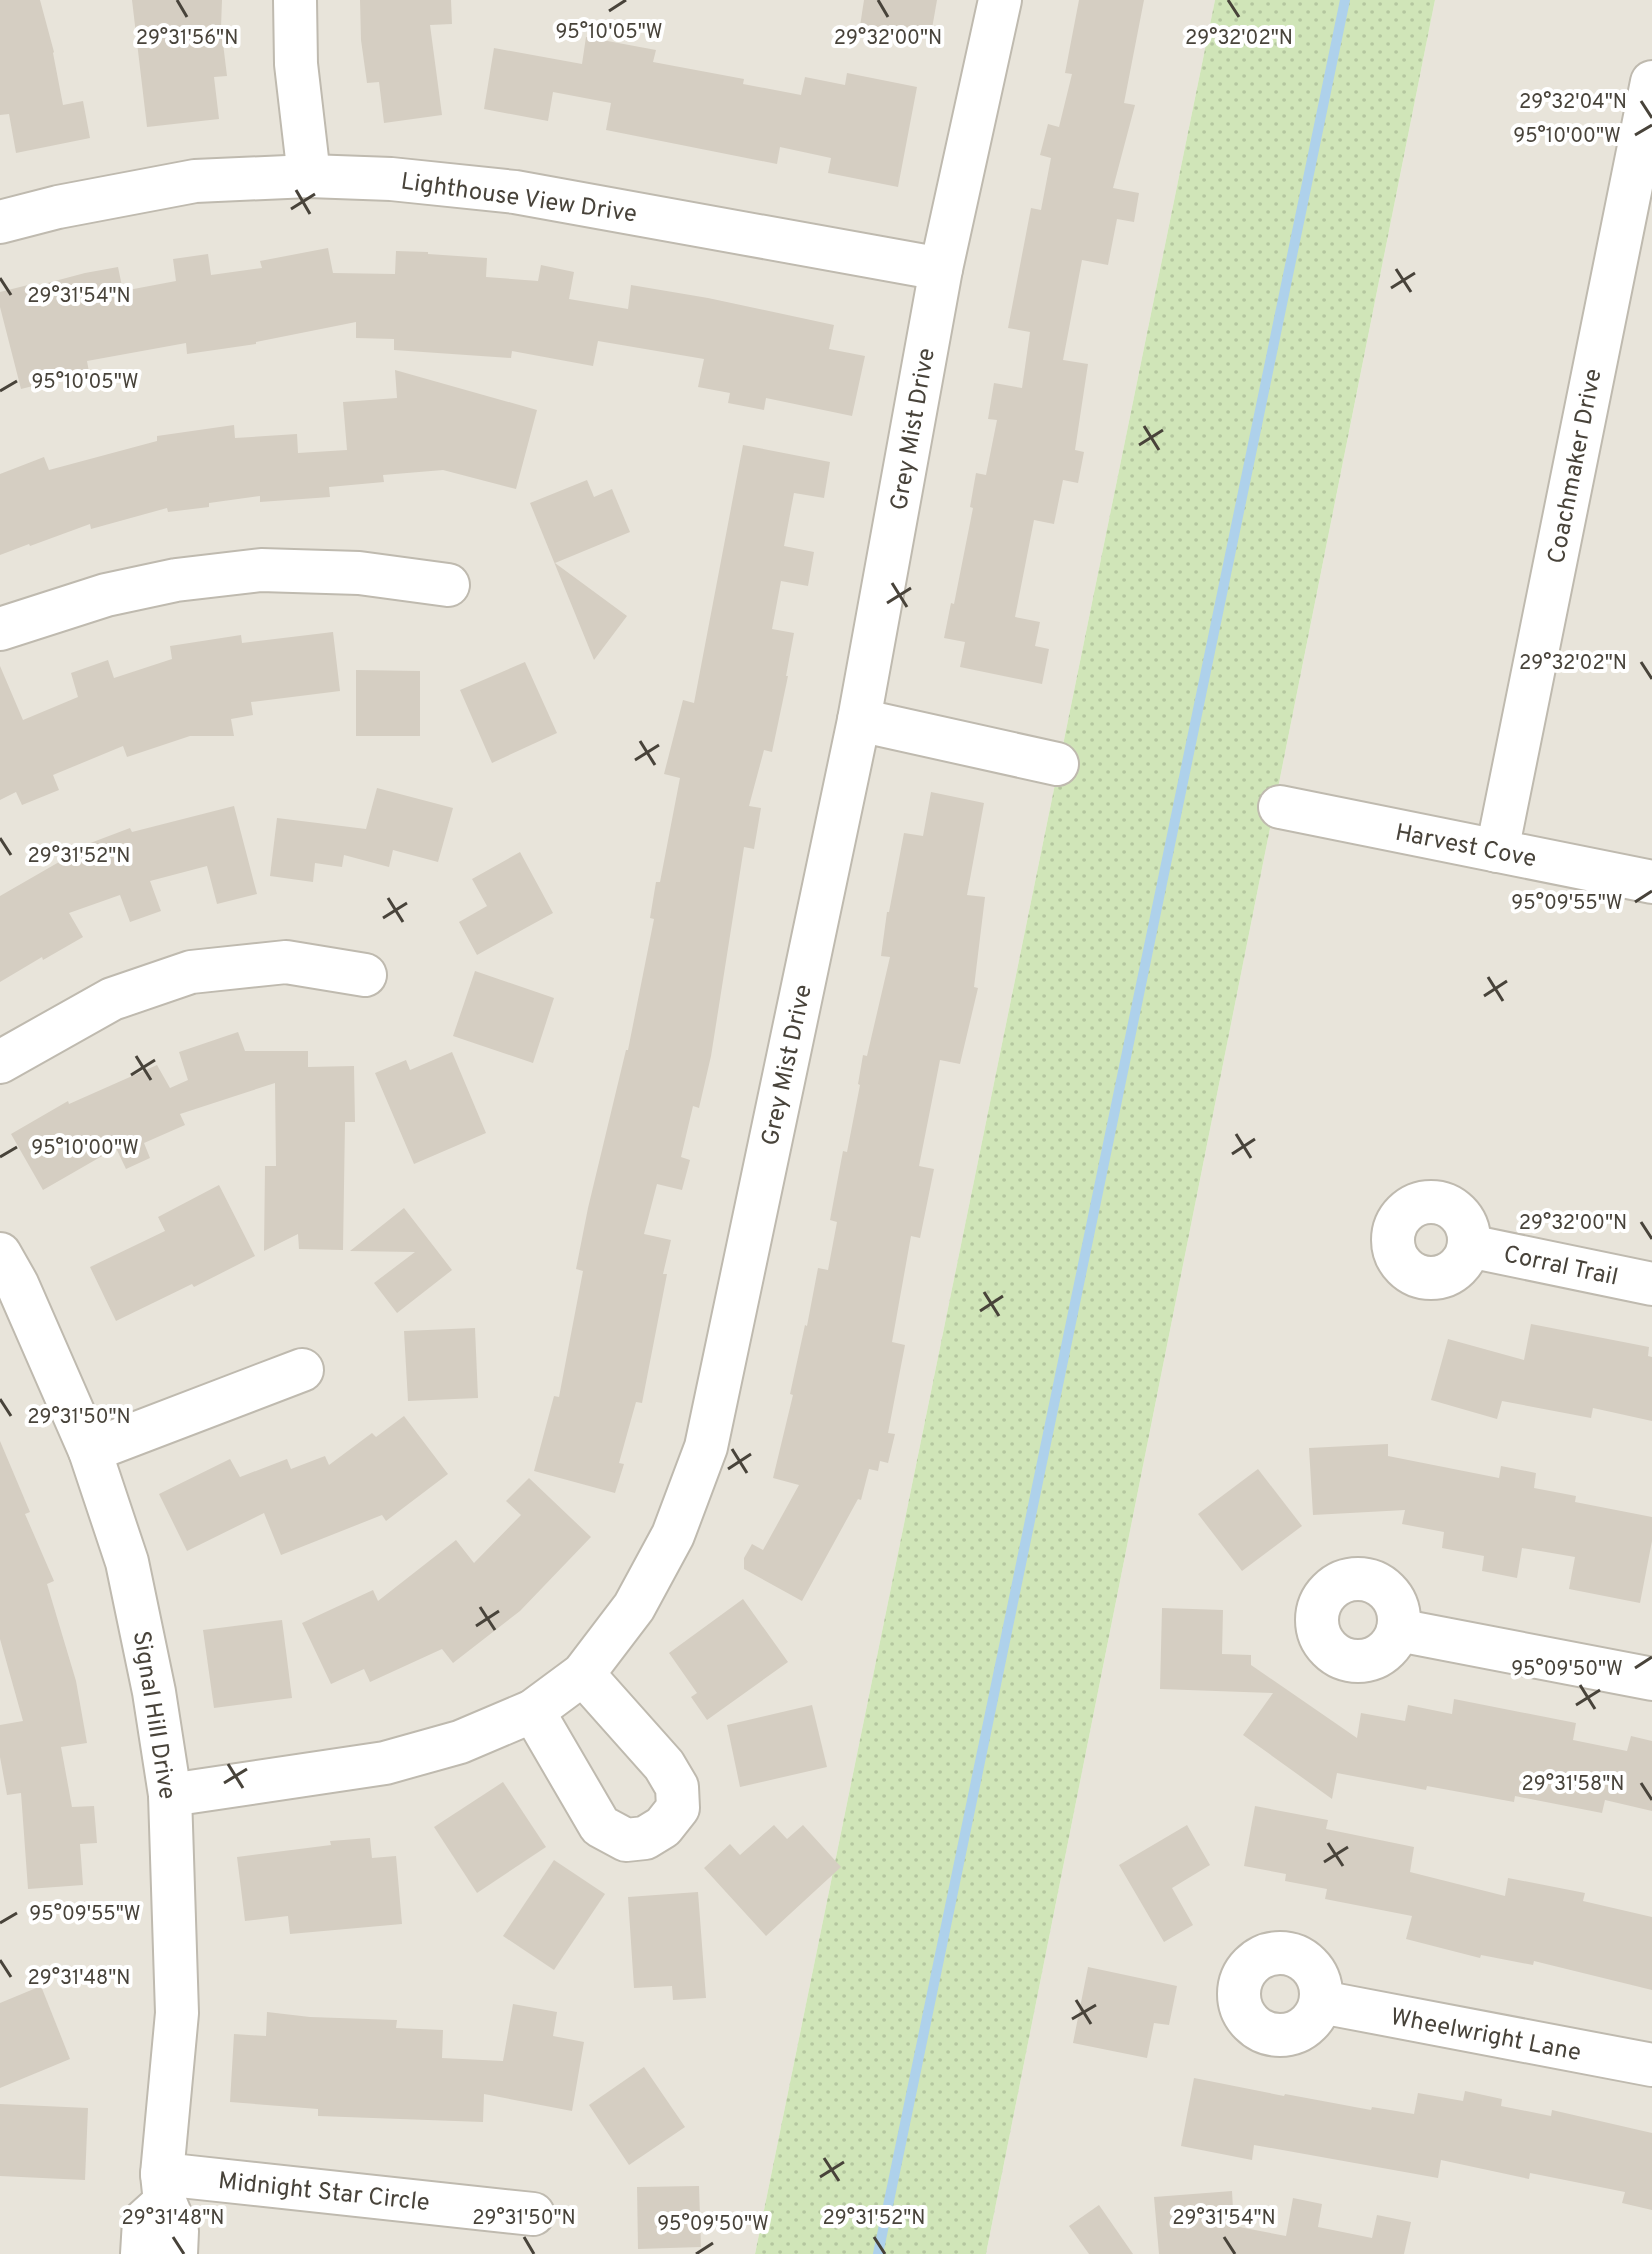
<svg xmlns="http://www.w3.org/2000/svg" width="1652" height="2254" viewBox="0 0 1652 2254" font-family="Overpass,sans-serif">
  <style>
    .residential { fill: #e8e4da }
    .grass { fill: url(#grass-dots) }
    .lines { fill: none; stroke-linecap: round; stroke-linejoin: round }
    .stream { stroke: #aed1eb; stroke-width: 10 }
    .building { fill: #d5cec2 }
    .minor-casing { stroke: #bfbaaf; stroke-width: 46 }
    .minor { stroke: #fff; stroke-width: 42 }
    .ticks { fill: none; stroke: #48433a; stroke-width: 3 }
    .labels { text-anchor: middle; stroke-width: 8; stroke-linejoin: round; paint-order: stroke }
    .street-label { font-size: 24px; fill: #48433a; stroke: #fff }
    .ticks-label { font-size: 20px; text-anchor: middle; fill: #48433a; stroke: #fff; stroke-width: 8; stroke-linejoin: round; paint-order: stroke }
  </style>
  <defs>
    <pattern id="grass-dots" width="8" height="8" patternUnits="userSpaceOnUse" patternTransform="scale(2)"><rect width="8" height="8" fill="#d0e5b8"/><path d="M2 2h.1M6 6h.1" fill="none" stroke="#b4c69f" stroke-width="1.8" stroke-linecap="round"/></pattern>
  </defs>
  <rect width="100%" height="100%" fill="#f4f2ec"/>
  <g class="residential">
    <polygon points="0,0 1215,0 755,2254 0,2254"/>
    <polygon points="1435,0 1652,0 1652,2254 986,2254"/>
  </g>
  <polygon class="grass" points="1215,0 1435,0 986,2254 755,2254"/>
  <g class="lines">
    <polyline class="stream" points="878,2254 1345,0"/>
  </g>
  <g class="building">
    <polygon points="0,0 40,0 54,52 53,53 63,105 83,101 90,138 16,153 9,114 0,115"/>
    <polygon points="132,0 222,0 221,27 227,76 214,77 219,119 147,127"/>
    <polygon points="360,0 451,0 452,24 430,25 442,115 384,123 379,82 367,83 361,40"/>
    <polygon points="864,0 937,0 930,40 860,26"/>
    <polygon points="1079,0 1144,0 1124,103 1135,105 1113,188 1139,193 1134,222 1117,219 1108,265 1082,260 1063,360 1088,364 1075,450 1084,452 1078,483 1063,480 1054,524 1034,520 1015,617 1040,622 1035,646 1049,649 1042,684 960,667 965,642 944,638 951,603 954,604 973,508 970,507 976,473 986,475 997,420 988,419 994,383 1022,388 1030,332 1008,328 1031,208 1041,210 1051,158 1040,155 1048,124 1059,127 1072,74 1065,73"/>
    <polygon points="586,37 656,50 653,62 744,79 743,84 801,95 805,77 845,85 847,73 917,87 898,187 828,173 831,158 780,147 777,164 606,130 611,103 553,92 548,121 484,109 494,48 582,64"/>
    <polygon points="328,248 333,273 395,274 396,251 428,252 428,254 487,258 486,277 538,281 541,265 574,272 569,299 628,309 631,285 708,298 834,325 829,349 865,356 852,416 766,398 764,410 728,403 730,393 698,387 704,359 598,341 593,366 512,351 511,358 394,350 394,339 356,338 356,322 256,342 256,344 187,354 186,343 87,361 89,372 21,389 0,307 0,292 36,283 36,286 85,273 118,267 123,291 176,281 173,259 208,254 211,275 262,268 260,261"/>
    <polygon points="395,370 537,410 516,489 443,470 383,475 384,482 329,487 330,497 260,502 260,496 209,503 209,507 168,512 167,508 91,529 90,524 30,546 29,544 0,555 0,474 44,457 49,470 157,441 157,436 234,425 235,438 297,434 298,453 347,450 343,402 397,398"/>
    <polygon points="743,445 830,462 824,498 794,493 784,546 814,552 808,586 781,581 772,629 794,633 786,676 788,676 772,752 764,750 749,806 761,808 754,849 744,847 711,1056 699,1108 693,1106 681,1157 690,1160 682,1190 657,1184 644,1234 671,1240 663,1274 667,1274 642,1403 636,1402 619,1463 624,1464 615,1493 534,1471 554,1396 559,1397 583,1271 576,1269 588,1208 626,1050 628,1050 654,919 650,918 656,882 660,882 680,778 664,774 683,700 694,703"/>
    <polygon points="587,480 594,497 612,489 630,532 555,563 627,616 594,660 530,503"/>
    <polygon points="333,632 340,691 251,702 253,715 231,719 234,736 190,736 127,757 123,746 53,775 59,790 22,805 16,792 0,800 0,666 23,720 78,697 71,673 108,660 114,678 172,659 170,646 241,635 242,643"/>
    <polygon points="525,662 557,733 492,763 460,690"/>
    <polygon points="356,670 420,671 420,736 356,736"/>
    <polygon points="377,788 453,808 438,862 393,850 389,867 344,855 342,867 315,863 313,882 270,876 277,818 366,829"/>
    <polygon points="931,792 984,803 967,895 985,897 974,987 978,988 960,1064 940,1060 919,1166 934,1169 920,1238 911,1236 892,1342 905,1345 888,1433 895,1434 888,1463 880,1461 878,1471 869,1469 861,1500 858,1499 802,1601 744,1569 744,1558 752,1544 763,1550 799,1485 773,1478 793,1395 790,1394 805,1325 807,1326 818,1268 828,1270 837,1222 830,1220 843,1151 847,1152 860,1085 858,1084 863,1055 867,1056 890,957 881,956 887,912 889,912 904,833 923,836"/>
    <polygon points="234,806 257,894 217,904 207,866 150,881 161,911 130,922 120,895 69,913 83,937 43,960 42,957 0,982 0,896 66,858 64,853 130,828 132,832"/>
    <polygon points="520,852 553,913 477,955 459,922 487,906 472,879"/>
    <polygon points="475,971 554,998 533,1063 453,1036"/>
    <polygon points="238,1032 245,1051 308,1051 308,1067 354,1066 355,1122 345,1122 343,1250 299,1249 298,1234 264,1251 265,1166 276,1166 275,1083 180,1114 185,1125 144,1143 150,1158 126,1169 116,1148 43,1190 11,1134 68,1101 69,1104 157,1065 170,1088 188,1080 179,1052"/>
    <polygon points="452,1052 486,1133 414,1164 375,1073 406,1060 410,1070"/>
    <polygon points="219,1185 255,1256 194,1287 192,1284 116,1321 90,1267 165,1231 158,1217"/>
    <polygon points="404,1208 452,1270 397,1313 374,1283 415,1252 350,1251"/>
    <polygon points="1531,1324 1649,1347 1648,1356 1652,1357 1652,1421 1593,1408 1591,1418 1502,1401 1497,1419 1431,1400 1448,1339 1524,1360"/>
    <polygon points="475,1328 478,1398 408,1401 404,1331"/>
    <polygon points="404,1416 448,1474 386,1521 382,1515 281,1555 264,1513 187,1551 159,1494 230,1459 240,1477 287,1459 291,1469 325,1456 329,1465 372,1433 376,1437"/>
    <polygon points="0,1441 30,1512 25,1514 54,1581 47,1584 76,1681 87,1743 61,1747 72,1807 94,1806 97,1843 80,1844 83,1885 28,1889 21,1793 7,1795 0,1757 0,1725 23,1721 0,1639"/>
    <polygon points="1388,1444 1388,1456 1499,1478 1501,1466 1536,1473 1534,1488 1576,1496 1575,1502 1652,1517 1652,1541 1640,1603 1569,1589 1575,1557 1522,1548 1517,1578 1482,1571 1484,1556 1442,1548 1444,1532 1402,1524 1405,1510 1313,1515 1309,1448"/>
    <polygon points="1258,1469 1302,1526 1242,1571 1198,1514"/>
    <polygon points="529,1478 591,1537 520,1611 453,1663 442,1649 370,1682 364,1669 331,1684 302,1623 373,1590 378,1601 456,1540 474,1563 521,1515 506,1501"/>
    <polygon points="743,1599 788,1662 707,1720 691,1697 697,1693 669,1653"/>
    <polygon points="1162,1608 1223,1610 1222,1654 1251,1655 1251,1665 1357,1738 1361,1713 1405,1721 1408,1705 1452,1714 1454,1699 1576,1723 1573,1740 1627,1751 1631,1736 1652,1741 1652,1811 1605,1800 1602,1813 1515,1796 1514,1802 1427,1786 1426,1790 1337,1773 1332,1799 1243,1735 1273,1693 1160,1689"/>
    <polygon points="282,1620 292,1698 214,1708 203,1630"/>
    <polygon points="812,1705 827,1767 740,1787 727,1725"/>
    <polygon points="503,1782 546,1847 477,1893 434,1827"/>
    <polygon points="1255,1806 1328,1820 1326,1829 1414,1847 1410,1872 1505,1896 1508,1878 1585,1893 1583,1901 1652,1917 1652,1990 1534,1961 1533,1965 1481,1955 1480,1958 1406,1939 1412,1916 1325,1899 1327,1889 1285,1881 1286,1874 1244,1866"/>
    <polygon points="774,1825 787,1839 803,1825 841,1867 766,1936 704,1868 730,1844 740,1855"/>
    <polygon points="1187,1825 1210,1865 1172,1888 1193,1925 1164,1942 1119,1865"/>
    <polygon points="370,1838 372,1858 396,1856 402,1924 290,1934 288,1916 245,1921 237,1857 331,1845 330,1841"/>
    <polygon points="554,1860 605,1894 554,1970 503,1936"/>
    <polygon points="698,1892 706,1998 673,2000 672,1986 634,1988 628,1897"/>
    <polygon points="1088,1967 1177,1986 1169,2025 1154,2023 1147,2058 1073,2043"/>
    <polygon points="41,1986 70,2059 0,2088 0,2003"/>
    <polygon points="513,2004 557,2012 553,2036 584,2042 572,2111 484,2094 483,2122 318,2116 318,2109 230,2102 234,2034 266,2036 267,2012 310,2017 397,2020 396,2028 443,2030 442,2058 503,2061"/>
    <polygon points="644,2067 685,2127 629,2165 589,2105"/>
    <polygon points="1194,2078 1284,2096 1285,2094 1371,2110 1372,2107 1414,2114 1418,2093 1463,2101 1465,2091 1502,2099 1501,2106 1551,2116 1552,2110 1652,2133 1652,2210 1622,2203 1625,2192 1530,2173 1529,2179 1441,2160 1438,2178 1254,2145 1252,2160 1181,2146"/>
    <polygon points="0,2104 88,2108 85,2180 0,2176"/>
    <polygon points="699,2186 701,2247 638,2249 637,2187"/>
    <polygon points="1232,2191 1234,2226 1286,2236 1293,2198 1322,2204 1318,2227 1372,2238 1377,2215 1411,2222 1404,2254 1159,2254 1154,2197"/>
    <polygon points="1099,2205 1133,2254 1089,2254 1069,2226"/>
  </g>
  <g class="lines">
    <g class="minor-casing">
      <g id="minor">
        <polyline points="295,0 296,64 309,176"/>
        <polyline points="0,222 58,207 195,181 309,176 391,179 515,192 941,269"/>
        <polyline points="0,629 106,595 176,580 261,570 359,573 448,585"/>
        <polyline points="859,720 1057,764"/>
        <polyline points="1280,807 1652,882"/>
        <polyline points="1497,851 1652,82"/>
        <polyline points="0,1062 112,999 191,972 286,962 365,975"/>
        <circle cx="1431" cy="1240" r="38"/>
        <polyline points="1469,1246 1652,1284"/>
        <polyline points="0,1254 17,1284 90,1451 127,1562 154,1692 170,1795 177,2013 162,2174 165,2202 177,2231 176,2254"/>
        <polyline points="90,1451 302,1370"/>
        <circle cx="1358" cy="1620" r="41"/>
        <polyline points="1398,1630 1652,1679"/>
        <polyline points="533,1711 600,1826 626,1840 645,1838 663,1827 678,1808 677,1787 664,1765 583,1674"/>
        <polyline points="170,1795 385,1763 460,1742 533,1711 583,1674 634,1607 673,1535 706,1447 859,720 941,269 1000,0"/>
        <circle cx="1280" cy="1994" r="41"/>
        <polyline points="1321,2002 1652,2065"/>
        <polyline points="162,2174 533,2214"/>
        <polyline points="142,2254 144,2221 165,2202"/>
      </g>
    </g>
    <use href="#minor" class="minor"/>
  </g>
  <path class="ticks" d="M 177,0 L 187,17M 878,0 L 888,17M 1228,0 L 1239,17M 609,11 L 626,0M 1641,101 L 1652,118M 1635,135 L 1652,125M 296,190 L 310,214M 291,209 L 315,194M 1396,269 L 1411,292M 0,278 L 11,295M 1391,288 L 1415,273M 0,391 L 17,381M 1144,426 L 1159,450M 1139,445 L 1163,430M 892,583 L 907,607M 887,603 L 911,588M 1641,662 L 1652,679M 640,741 L 655,765M 635,760 L 659,745M 0,838 L 11,855M 388,898 L 403,922M 1635,902 L 1652,891M 383,918 L 407,903M 1488,977 L 1503,1001M 1484,996 L 1507,981M 136,1056 L 151,1080M 131,1075 L 155,1060M 1236,1134 L 1251,1158M 1232,1154 L 1255,1139M 0,1157 L 17,1147M 1641,1222 L 1652,1239M 984,1292 L 999,1316M 980,1311 L 1003,1296M 0,1399 L 11,1416M 732,1449 L 747,1473M 728,1469 L 751,1454M 480,1607 L 495,1630M 476,1626 L 499,1611M 1635,1668 L 1652,1657M 1580,1685 L 1595,1709M 1576,1705 L 1600,1690M 228,1764 L 243,1788M 224,1783 L 247,1769M 1641,1783 L 1652,1800M 1328,1843 L 1343,1866M 1324,1862 L 1348,1847M 0,1923 L 17,1913M 0,1960 L 11,1977M 1076,2000 L 1091,2024M 1072,2019 L 1096,2005M 824,2158 L 839,2181M 820,2177 L 844,2162M 173,2237 L 184,2254M 524,2237 L 534,2254M 874,2237 L 885,2254M 1224,2237 L 1235,2254M 696,2254 L 713,2243"/>
  <g class="labels">
    <g class="street-label">
      <text transform="translate(519 197) rotate(8)" y="8">Lighthouse View Drive</text>
      <text transform="translate(912 429) rotate(-80)" y="8">Grey Mist Drive</text>
      <text transform="translate(1574 466) rotate(-79)" y="8">Coachmaker Drive</text>
      <text transform="translate(1466 845) rotate(11)" y="8">Harvest Cove</text>
      <text transform="translate(786 1065) rotate(-78)" y="8">Grey Mist Drive</text>
      <text transform="translate(1561 1265) rotate(12)" y="8">Corral Trail</text>
      <text transform="translate(155 1715) rotate(81)" y="8">Signal Hill Drive</text>
      <text transform="translate(1486 2034) rotate(11)" y="8">Wheelwright Lane</text>
      <text transform="translate(324 2191) rotate(6)" y="8">Midnight Star Circle</text>
    </g>
  </g>
  <g class="ticks-label">
    <text x="609" y="38">95°10'05"W</text>
    <text x="187" y="44">29°31'56"N</text>
    <text x="888" y="44">29°32'00"N</text>
    <text x="1239" y="44">29°32'02"N</text>
    <text x="1573" y="108">29°32'04"N</text>
    <text x="1567" y="142">95°10'00"W</text>
    <text x="79" y="302">29°31'54"N</text>
    <text x="85" y="388">95°10'05"W</text>
    <text x="1573" y="669">29°32'02"N</text>
    <text x="79" y="862">29°31'52"N</text>
    <text x="1567" y="909">95°09'55"W</text>
    <text x="85" y="1154">95°10'00"W</text>
    <text x="1573" y="1229">29°32'00"N</text>
    <text x="79" y="1423">29°31'50"N</text>
    <text x="1567" y="1675">95°09'50"W</text>
    <text x="1573" y="1790">29°31'58"N</text>
    <text x="85" y="1920">95°09'55"W</text>
    <text x="79" y="1984">29°31'48"N</text>
    <text x="173" y="2224">29°31'48"N</text>
    <text x="524" y="2224">29°31'50"N</text>
    <text x="874" y="2224">29°31'52"N</text>
    <text x="1224" y="2224">29°31'54"N</text>
    <text x="713" y="2230">95°09'50"W</text>
  </g>
</svg>
